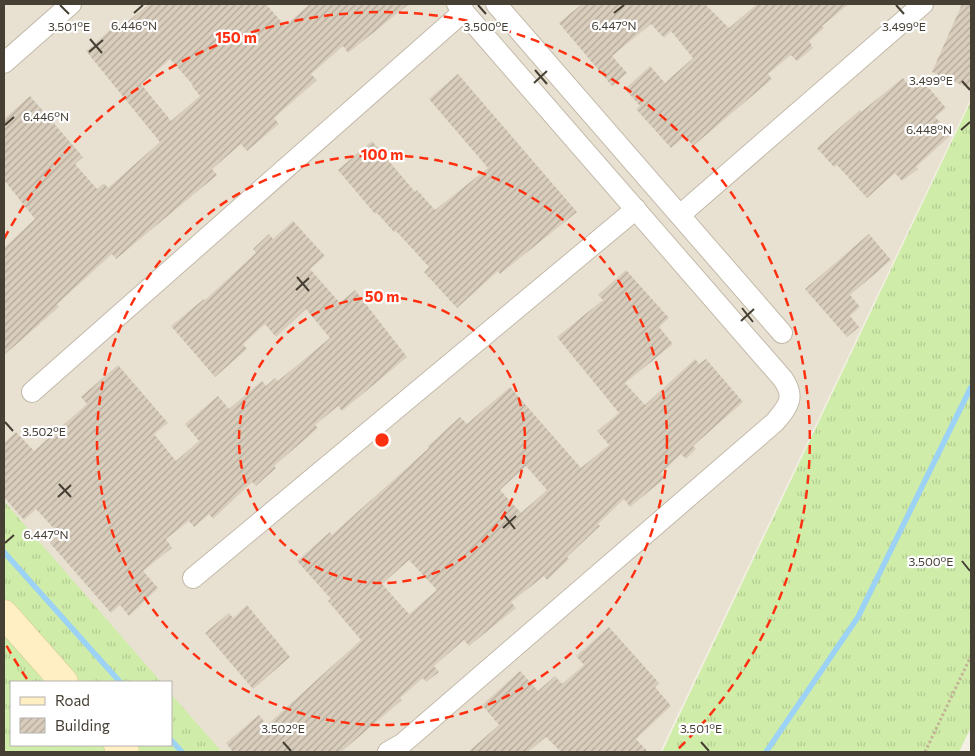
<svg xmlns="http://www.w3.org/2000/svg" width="975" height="756" viewBox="0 0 975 756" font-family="Commissioner,sans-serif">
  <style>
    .residential { fill: #e8e1d2 }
    .grass { fill: url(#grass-tufts) }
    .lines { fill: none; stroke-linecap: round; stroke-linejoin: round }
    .stream { stroke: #9bd2f6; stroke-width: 5.5 }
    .building { fill: url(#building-hatch); fill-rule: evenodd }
    .street-casing { stroke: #c3b9a9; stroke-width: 22 }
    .secondary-casing { stroke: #d7c390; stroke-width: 29 }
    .path { stroke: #c3b296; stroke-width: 3; stroke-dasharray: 2.5 2.5; stroke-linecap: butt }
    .street { stroke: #fff; stroke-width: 20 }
    .secondary { stroke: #ffefc3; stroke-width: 28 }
    .ticks { fill: none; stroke: #463f34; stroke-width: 2 }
    .ring { fill: none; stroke: #ff3010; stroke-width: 2.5; stroke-dasharray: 9 6 }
    .ticks-label { font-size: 12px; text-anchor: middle; fill: #463f34; stroke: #fff; stroke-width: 4.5; stroke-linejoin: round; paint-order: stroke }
    .centre { fill: #ff3010; stroke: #fff; stroke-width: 2.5 }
    .ring-label { font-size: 15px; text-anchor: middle; font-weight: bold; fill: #ff3010; stroke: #fff; stroke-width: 4.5; stroke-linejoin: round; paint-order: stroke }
  </style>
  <defs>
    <pattern id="grass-tufts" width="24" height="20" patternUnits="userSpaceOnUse" patternTransform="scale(1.25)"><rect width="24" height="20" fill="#cfeca9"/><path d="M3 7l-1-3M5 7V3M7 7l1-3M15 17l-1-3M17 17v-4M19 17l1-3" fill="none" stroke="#b3cb92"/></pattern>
    <pattern id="building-hatch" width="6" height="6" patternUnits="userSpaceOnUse" patternTransform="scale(1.25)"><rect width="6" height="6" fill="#d9cdbc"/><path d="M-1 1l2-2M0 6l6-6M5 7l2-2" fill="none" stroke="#b2a89a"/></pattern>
  </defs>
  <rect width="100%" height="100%" fill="#f4efe4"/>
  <polygon class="residential" points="4,4 971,4 971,98 660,752 219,752 171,697 171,682 158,682 4,504"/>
  <g class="grass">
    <polygon points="971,101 971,727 959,752 662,752"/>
    <polygon points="4,501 161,682 11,682 11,745 171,745 171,694 222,752 4,752"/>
  </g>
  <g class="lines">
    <g class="stream">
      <polyline points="4,552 120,682"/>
      <polyline points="171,740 182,752"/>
      <polyline points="766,752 858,617 971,387"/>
    </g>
  </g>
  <g class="building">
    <path d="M 149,4 L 266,4 L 285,26 L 310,4 L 409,4 L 348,53 L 343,46 L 311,74 L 317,80 L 274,118 L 279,124 L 247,151 L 241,144 L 212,169 L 217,175 L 116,259 L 112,254 L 57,304 L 59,307 L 4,355 L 4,248 L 35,219 L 4,180 L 4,119 L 30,96 L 83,157 L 75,164 L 97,189 L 104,183 L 108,188 L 160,142 L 86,51 L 118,23 L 121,27 ZM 170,59 L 193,85 L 192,86 L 200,96 L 171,121 L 141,84 Z"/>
    <polygon points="582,4 705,4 729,28 757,4 849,4 822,26 824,28 809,41 813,48 797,61 791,55 768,74 772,79 693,146 685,136 671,148 636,109 640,106 625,89 650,66 665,83 693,58 671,31 664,38 651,24 612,56 627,73 612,86 559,23"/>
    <polygon points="962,4 971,4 971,89 932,72"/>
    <polygon points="458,74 577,212 500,274 498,271 457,308 424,272 429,267 396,231 394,232 377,213 375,214 338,170 372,141 415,192 417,190 435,210 488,168 429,99"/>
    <polygon points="903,78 912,89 922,80 946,108 935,117 952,134 916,167 918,169 902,181 895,173 867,198 837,165 834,167 817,148 860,110 861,112"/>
    <polygon points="293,221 325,256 310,269 340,303 355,290 407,357 342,411 338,406 315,425 318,428 274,466 276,468 256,486 252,482 213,519 209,514 194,527 189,521 166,539 172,548 143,571 158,588 129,616 120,605 111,613 50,543 59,534 36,509 24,520 4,497 4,443 16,432 34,451 87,404 81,397 118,365 168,423 154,434 176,461 199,441 185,424 218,396 229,409 262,381 266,386 275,378 278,381 330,338 306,309 276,337 265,324 243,344 247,349 215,377 171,326 204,299 205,300 256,253 253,249 269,234 273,239"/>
    <polygon points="869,234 891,260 850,295 860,307 850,316 859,327 847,337 805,289"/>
    <path d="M 626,270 L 669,318 L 659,327 L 673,344 L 625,383 L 645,405 L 695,359 L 699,364 L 706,359 L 743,402 L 693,446 L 696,449 L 686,459 L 681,454 L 661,473 L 665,478 L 630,507 L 624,499 L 598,524 L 600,526 L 567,557 L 569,559 L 547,580 L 544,576 L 511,602 L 516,608 L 469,646 L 464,640 L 434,666 L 439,672 L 426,682 L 423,678 L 400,698 L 402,700 L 341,752 L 233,752 L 226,743 L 259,715 L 267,725 L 361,640 L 328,601 L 331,599 L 297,561 L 330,532 L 332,535 L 429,448 L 428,446 L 460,417 L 467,424 L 510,387 L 581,468 L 609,445 L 597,431 L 619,413 L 557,337 L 603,300 L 598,295 ZM 526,466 L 547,490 L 521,513 L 500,490 ZM 409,560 L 437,590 L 409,614 L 382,584 Z"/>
    <polygon points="247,605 290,657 253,689 205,633 229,613 233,618"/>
    <polygon points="609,627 659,683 655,687 671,706 636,739 648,752 561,752 546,737 528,752 468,752 499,725 482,705 520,671 538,691 555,676 562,684 584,665 576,656"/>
  </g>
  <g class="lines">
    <g class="street-casing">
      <g id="street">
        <polyline points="496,4 782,333"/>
        <polyline points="4,63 71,4"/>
        <polyline points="680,215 923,4"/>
        <polyline points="32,392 464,11"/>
        <polyline points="193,578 636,209"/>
        <path d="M 388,752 L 402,744 L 775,422 C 788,406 796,398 783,379 L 457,4"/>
      </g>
    </g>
    <g class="secondary-casing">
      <g id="secondary">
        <polyline points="4,614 64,682"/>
        <polyline points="118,745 125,752"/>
      </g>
    </g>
    <polyline class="path" points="925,752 971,656"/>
    <use href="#street" class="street"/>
    <use href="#secondary" class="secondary"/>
  </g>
  <path class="ticks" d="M 60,5 L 69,14M 478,5 L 486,14M 896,5 L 904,14M 134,13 L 143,5M 614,13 L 624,5M 90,39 L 102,53M 89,52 L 103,40M 535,70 L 547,84M 962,81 L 970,90M 534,83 L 547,71M 5,125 L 14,117M 961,130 L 970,122M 297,277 L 309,291M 296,290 L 309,278M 742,308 L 753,322M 741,321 L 754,309M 5,422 L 13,431M 59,484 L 71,497M 58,497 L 71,485M 504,515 L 515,529M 503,528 L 516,516M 5,543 L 14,535M 962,561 L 970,571M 283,742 L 291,751M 701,742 L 709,751"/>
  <g class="ring">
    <circle cx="382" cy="440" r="143"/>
    <circle cx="382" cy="440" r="285"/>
    <path d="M27 679A428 428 0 0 1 4 641M4 239A428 428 0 1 1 677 750"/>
  </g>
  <g class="ticks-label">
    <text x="134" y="30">6.446°N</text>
    <text x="614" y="30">6.447°N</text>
    <text x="904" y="31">3.499°E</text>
    <text x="69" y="31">3.501°E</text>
    <text x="486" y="31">3.500°E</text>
    <text x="931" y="85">3.499°E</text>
    <text x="46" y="121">6.446°N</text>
    <text x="929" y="134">6.448°N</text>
    <text x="44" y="436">3.502°E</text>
    <text x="46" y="539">6.447°N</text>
    <text x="931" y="566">3.500°E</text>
    <text x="283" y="733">3.502°E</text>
    <text x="701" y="733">3.501°E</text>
  </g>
  <circle cx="382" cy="440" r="8" class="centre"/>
  <g class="ring-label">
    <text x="236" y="43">150 m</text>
    <text x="382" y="160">100 m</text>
    <text x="382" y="302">50 m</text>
  </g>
  <rect width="975" height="756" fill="none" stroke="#463f34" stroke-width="10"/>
  <rect x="10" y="681" width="162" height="65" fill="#ffffff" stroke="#b5b2ae"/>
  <rect x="20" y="697" width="25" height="8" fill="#ffefc3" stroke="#b5b2ae"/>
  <text x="55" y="706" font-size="15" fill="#463f34">Road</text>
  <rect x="20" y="718" width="25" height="15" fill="url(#building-hatch)" stroke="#b5b2ae"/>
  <text x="55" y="731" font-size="15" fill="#463f34">Building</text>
</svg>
